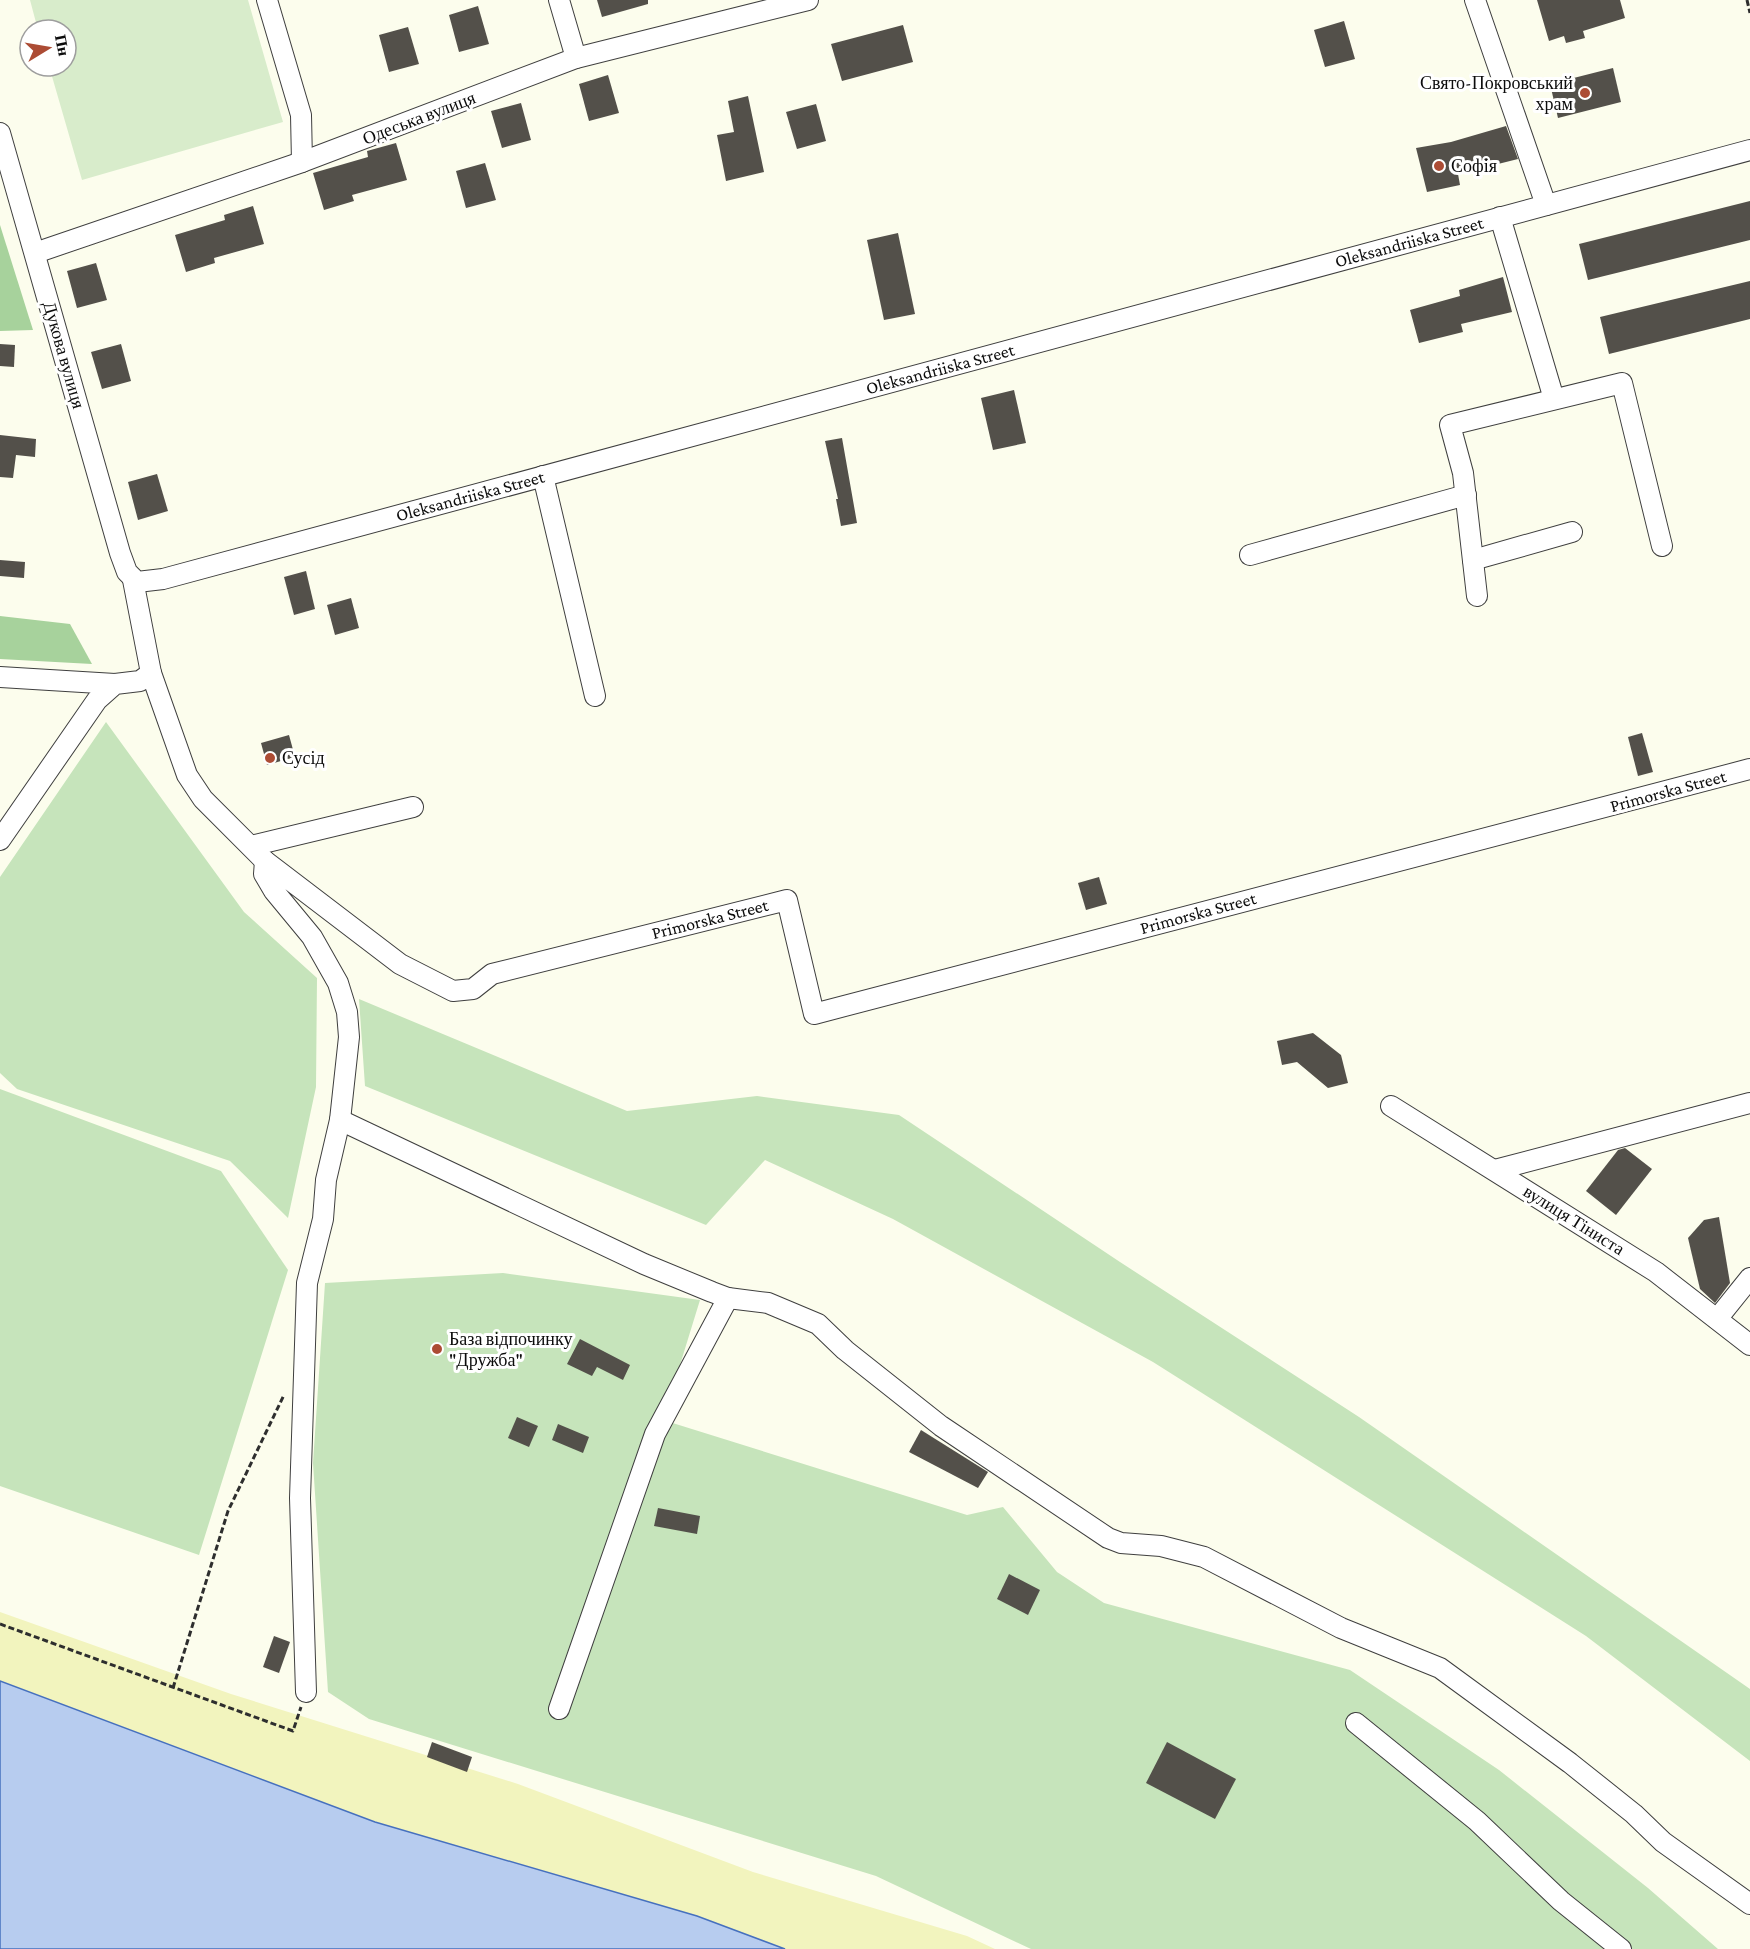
<svg xmlns="http://www.w3.org/2000/svg" width="1750" height="1949" viewBox="0 0 1750 1949" font-family="'Crimson Pro',serif">
  <style>
    .green { fill: #c6e4bb }
    .forest { fill: #a7d29c }
    .sand { fill: #f2f4be }
    .pitch { fill: #d8eccb }
    .water { fill: #b7ccef; stroke: #4670be; stroke-width: 1.5 }
    .building { fill: #53504a }
    .lines { fill: none; stroke-linecap: round; stroke-linejoin: round }
    .minor-casing { stroke: #3f3f3f; stroke-width: 22 }
    .path { stroke: #2e2e2e; stroke-width: 3; stroke-dasharray: 6 3; stroke-linecap: butt }
    .minor { stroke: #fff; stroke-width: 20 }
    .poi-dot { fill: #ac4c34; stroke: #fff; stroke-width: 2 }
    .labels { text-anchor: middle; stroke-width: 6; stroke-linejoin: round; paint-order: stroke }
    .poi-label { font-size: 18px; fill: #0c0c0c; stroke: #fff; text-anchor: start }
    .street-label { font-size: 18px; fill: #0c0c0c; stroke: #fff }
  </style>
  <rect width="100%" height="100%" fill="#fcfded"/>
  <g class="green">
    <polygon points="106,722 244,912 317,978 316,1087 288,1218 230,1161 17,1089 0,1073 0,877"/>
    <polygon points="359,999 627,1111 757,1096 899,1115 1120,1262 1359,1417 1750,1689 1750,1761 1586,1636 1153,1362 893,1219 765,1160 706,1225 365,1086"/>
    <polygon points="0,1089 221,1171 288,1270 199,1555 0,1486"/>
    <polygon points="503,1273 700,1300 663,1420 967,1515 1003,1507 1057,1572 1104,1603 1350,1670 1499,1770 1648,1888 1718,1949 1031,1949 876,1876 369,1719 328,1692 313,1463 325,1283"/>
  </g>
  <g class="forest">
    <polygon points="0,225 33,330 0,331"/>
    <polygon points="0,616 70,624 92,664 0,659"/>
  </g>
  <polygon class="sand" points="0,1612 231,1694 518,1784 753,1872 967,1936 995,1949 785,1949 697,1916 375,1822 0,1681"/>
  <polygon class="pitch" points="30,0 248,0 283,122 82,180 49,66 66,66 66,30 38,30"/>
  <polygon class="water" points="0,1681 375,1822 697,1916 785,1949 0,1949"/>
  <g class="building">
    <polygon points="597,0 648,0 648,4 602,17"/>
    <polygon points="1537,0 1620,0 1625,18 1583,31 1585,38 1566,43 1564,36 1549,41"/>
    <polygon points="478,6 489,44 459,52 449,15"/>
    <polygon points="1344,21 1355,59 1325,67 1314,30"/>
    <polygon points="903,25 913,62 842,81 831,44"/>
    <polygon points="408,27 419,64 389,72 379,35"/>
    <polygon points="1613,68 1621,102 1558,118 1550,84"/>
    <polygon points="608,75 619,113 589,121 579,84"/>
    <polygon points="748,96 764,172 726,181 717,135 734,132 728,101"/>
    <polygon points="521,103 531,140 502,148 491,111"/>
    <polygon points="816,104 826,141 797,149 786,112"/>
    <polygon points="1506,126 1518,159 1458,174 1460,185 1427,192 1416,148 1451,142"/>
    <polygon points="396,143 407,180 352,195 354,201 324,210 313,173 368,157 367,151"/>
    <polygon points="485,163 496,200 466,208 456,171"/>
    <polygon points="1750,201 1750,240 1588,280 1579,244"/>
    <polygon points="253,206 264,244 214,258 215,263 186,272 175,235 225,220 224,215"/>
    <polygon points="898,233 915,314 884,320 867,240"/>
    <polygon points="96,263 107,300 77,308 67,271"/>
    <polygon points="1503,277 1512,312 1461,324 1463,332 1419,343 1410,310 1460,296 1459,290"/>
    <polygon points="1750,281 1750,319 1609,354 1600,317"/>
    <polygon points="0,344 15,345 14,367 0,366"/>
    <polygon points="121,344 131,381 102,389 91,352"/>
    <polygon points="1014,390 1026,443 993,450 981,398"/>
    <polygon points="0,435 36,439 35,457 16,455 13,478 0,477"/>
    <polygon points="842,438 857,523 841,526 836,499 838,499 825,441"/>
    <polygon points="157,474 168,511 138,520 128,482"/>
    <polygon points="0,560 25,562 24,578 0,576"/>
    <polygon points="306,571 315,609 294,615 284,577"/>
    <polygon points="351,598 359,628 335,635 327,605"/>
    <polygon points="1642,733 1653,772 1638,776 1628,737"/>
    <polygon points="289,735 295,757 267,765 261,743"/>
    <polygon points="1099,877 1107,904 1086,910 1078,883"/>
    <polygon points="1313,1033 1341,1055 1348,1083 1328,1088 1297,1062 1282,1065 1277,1041"/>
    <polygon points="1625,1148 1652,1169 1616,1215 1586,1191 1618,1150"/>
    <polygon points="1719,1217 1730,1283 1715,1303 1700,1289 1688,1238 1704,1220"/>
    <polygon points="580,1339 630,1365 623,1380 597,1367 592,1376 567,1364"/>
    <polygon points="517,1417 538,1426 529,1447 508,1438"/>
    <polygon points="558,1424 589,1437 583,1453 552,1440"/>
    <polygon points="921,1430 988,1472 978,1488 909,1452"/>
    <polygon points="658,1508 700,1516 697,1534 654,1526"/>
    <polygon points="1009,1574 1040,1590 1028,1615 997,1599"/>
    <polygon points="274,1636 290,1642 279,1673 263,1667"/>
    <polygon points="432,1742 472,1757 467,1772 427,1757"/>
    <polygon points="1167,1742 1236,1779 1215,1819 1146,1783"/>
  </g>
  <g class="lines">
    <g class="minor-casing">
      <g id="minor">
        <polyline points="267,0 301,115 302,162"/>
        <polyline points="559,0 576,58"/>
        <polyline points="1475,0 1546,205"/>
        <polyline points="0,133 120,553 127,572 137,582 163,579 1750,150"/>
        <polyline points="1500,217 1554,399"/>
        <polyline points="35,253 302,162 576,58 808,0"/>
        <polyline points="543,476 595,696"/>
        <polyline points="1250,555 1466,495"/>
        <polyline points="1473,560 1572,532"/>
        <polyline points="133,580 151,673 187,775 203,799 265,861"/>
        <polyline points="1477,596 1463,473 1450,425 1622,383 1662,546"/>
        <polyline points="0,677 115,684"/>
        <polyline points="0,840 97,700 115,684 140,681 151,673"/>
        <polyline points="251,846 413,807"/>
        <polyline points="1391,1106 1656,1272 1750,1345"/>
        <polyline points="340,1120 644,1264 712,1292 728,1298 768,1303 818,1324 845,1350 941,1426 1108,1538 1121,1543 1161,1546 1204,1557 1341,1628 1440,1668 1570,1763 1634,1814 1663,1842 1750,1904"/>
        <polyline points="1495,1170 1750,1103"/>
        <polyline points="1717,1319 1750,1278"/>
        <polyline points="306,1692 300,1498 307,1283 323,1219 326,1180 340,1120 349,1037 347,1012 338,983 312,937 274,891 264,874 265,861 400,964 453,991 473,989 492,974 787,900 814,1014 1750,769"/>
        <polyline points="559,1709 655,1434 728,1298"/>
        <polyline points="1356,1723 1477,1821 1561,1901 1621,1949"/>
      </g>
    </g>
    <g class="path">
      <polyline points="1747,0 1750,13"/>
      <polyline points="0,1624 293,1731 301,1707"/>
      <polyline points="173,1688 228,1511 284,1395"/>
    </g>
    <use href="#minor" class="minor"/>
  </g>
  <g class="poi-dot">
    <circle cx="1585" cy="93" r="6"/>
    <circle cx="1439" cy="166" r="6"/>
    <circle cx="270" cy="758" r="6"/>
    <circle cx="437" cy="1349" r="6"/>
  </g>
  <g class="labels">
    <g class="poi-label">
      <text x="1573" y="89" text-anchor="end">Свято-Покровський<tspan x="1573" dy="21">храм</tspan></text>
      <text x="1451" y="172">Софія</text>
      <text x="282" y="764">Сусід</text>
      <text x="449" y="1345">База відпочинку<tspan x="449" dy="21">"Дружба"</tspan></text>
    </g>
    <g class="street-label">
      <text transform="translate(419 118) rotate(-21)" y="6">Одеська вулиця</text>
      <text transform="translate(1409 242) rotate(-15)" y="6">Oleksandriiska Street</text>
      <text transform="translate(64 355) rotate(74)" y="6">Дукова вулиця</text>
      <text transform="translate(940 369) rotate(-15)" y="6">Oleksandriiska Street</text>
      <text transform="translate(470 496) rotate(-15)" y="6">Oleksandriiska Street</text>
      <text transform="translate(1668 791) rotate(-15)" y="6">Primorska Street</text>
      <text transform="translate(1198 913) rotate(-15)" y="6">Primorska Street</text>
      <text transform="translate(710 919) rotate(-14)" y="6">Primorska Street</text>
      <text transform="translate(1574 1220) rotate(32)" y="6">вулиця Тіниста</text>
    </g>
  </g>
  <g transform="translate(48 48) rotate(79)"><circle r="28" fill="#ffffff" stroke="#9e9e9e" stroke-width="1.5"/>
  <path d="M0-4.5L10 22L0 15L-10 22Z" fill="#ac4c34"/>
  <text y="-9" font-size="16" font-weight="bold" text-anchor="middle" fill="#0c0c0c">Пн</text>
  </g>
</svg>
